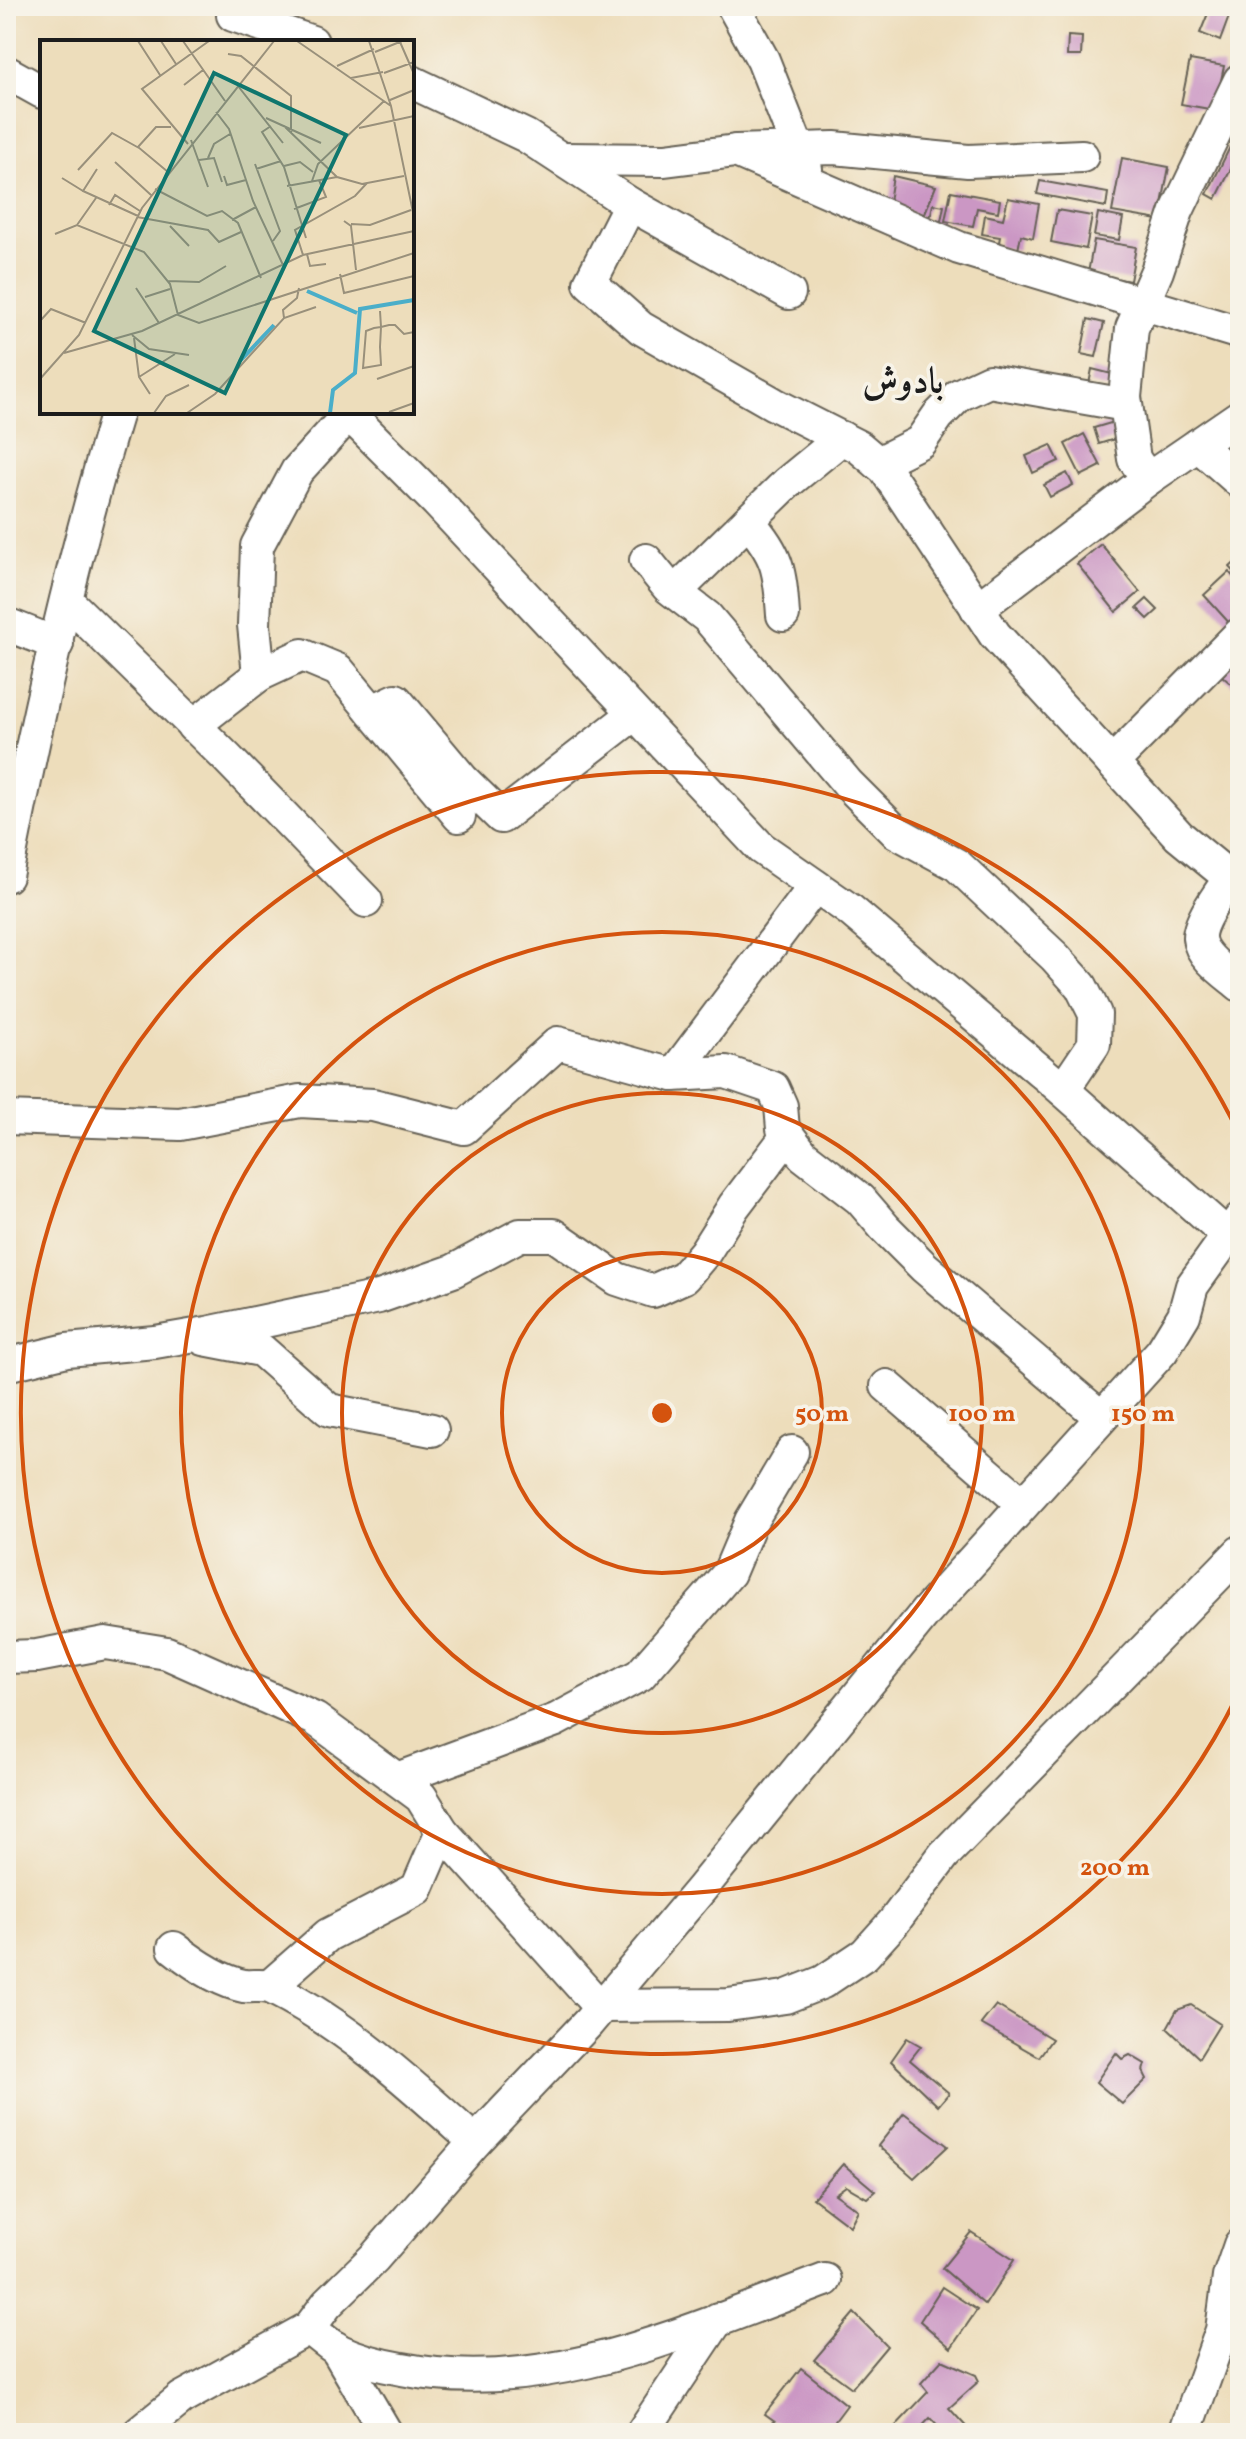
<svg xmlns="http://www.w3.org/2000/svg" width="1246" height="2439" viewBox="0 0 1246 2439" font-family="Vollkorn,Amiri,serif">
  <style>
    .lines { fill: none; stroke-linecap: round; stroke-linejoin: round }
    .stream { stroke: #4aaec9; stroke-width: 6 }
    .building { fill: #cb97c4 }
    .minor-casing { stroke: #656054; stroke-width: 36 }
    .minor { stroke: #fff; stroke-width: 32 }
    .ring { fill: none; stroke: #d4530e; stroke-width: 4 }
    .labels { text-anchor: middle; stroke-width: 7; stroke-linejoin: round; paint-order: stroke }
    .district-label { font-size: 36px; font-weight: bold; fill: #1c1c1c; stroke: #f7f3e8 }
    .inset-river { fill: none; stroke: #4aaec9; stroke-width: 4 }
    .inset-road { fill: none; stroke: #99907b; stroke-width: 2 }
    .view { fill: #0f766e; fill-opacity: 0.15; stroke: #0f766e; stroke-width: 4 }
    .inset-edge { fill: none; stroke: #1c1c1c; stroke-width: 4 }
    .centre { fill: #d4530e; stroke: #f7f3e8; stroke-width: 4 }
    .ring-label { font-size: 24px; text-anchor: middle; font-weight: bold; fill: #d4530e; stroke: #f7f3e8; stroke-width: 7; stroke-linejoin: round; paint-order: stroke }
  </style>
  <rect width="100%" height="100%" fill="#f7f3e8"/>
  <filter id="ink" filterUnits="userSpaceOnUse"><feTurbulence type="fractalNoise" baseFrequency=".0125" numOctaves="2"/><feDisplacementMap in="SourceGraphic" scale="16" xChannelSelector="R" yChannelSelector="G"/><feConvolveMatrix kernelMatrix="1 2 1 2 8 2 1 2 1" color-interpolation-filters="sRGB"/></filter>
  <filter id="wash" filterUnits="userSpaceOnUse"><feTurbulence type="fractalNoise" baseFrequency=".006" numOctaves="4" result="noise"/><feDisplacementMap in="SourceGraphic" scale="32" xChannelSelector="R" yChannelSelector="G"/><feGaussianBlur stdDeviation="1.8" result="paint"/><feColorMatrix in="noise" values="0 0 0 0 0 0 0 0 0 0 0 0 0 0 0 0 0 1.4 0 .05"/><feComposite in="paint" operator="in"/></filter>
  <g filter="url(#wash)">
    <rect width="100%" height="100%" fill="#edddbb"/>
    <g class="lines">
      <polyline class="stream" points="1240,2064 1238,2096 1240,2104"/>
    </g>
    <g id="blocks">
      <g class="building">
        <polygon points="1211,6 1240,6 1240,17 1230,14 1220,41 1200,33"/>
        <polygon points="1068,36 1082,37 1081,56 1067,56"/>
        <polygon points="1190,60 1224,66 1215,110 1181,104"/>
        <polygon points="1230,147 1240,152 1240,164 1235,161 1216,199 1207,194"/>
        <polygon points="1122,158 1169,167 1159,220 1112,212"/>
        <polygon points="893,176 936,186 923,218 889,202"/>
        <polygon points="1040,181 1108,193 1106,207 1037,194"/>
        <polygon points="951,191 1000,200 998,212 977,208 973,226 945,221"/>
        <polygon points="1008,198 1039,204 1033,238 1021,235 1018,250 998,247 1000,237 982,234 985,215 1003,219"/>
        <polygon points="933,204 944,206 940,226 929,224"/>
        <polygon points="1057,210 1092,216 1086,249 1051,242"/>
        <polygon points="1098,213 1123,218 1119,240 1094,236"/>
        <polygon points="1094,240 1136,247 1130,281 1088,273"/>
        <polygon points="1088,319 1104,323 1096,357 1081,354"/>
        <polygon points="1092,369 1116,375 1112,390 1089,384"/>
        <polygon points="1114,422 1118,438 1099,444 1094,428"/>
        <polygon points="1084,434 1101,466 1081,476 1065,444"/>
        <polygon points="1051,445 1059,461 1033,473 1026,456"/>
        <polygon points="1067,473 1073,485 1050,497 1044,485"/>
        <polygon points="1101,544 1140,592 1116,612 1077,564"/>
        <polygon points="1240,558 1240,578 1230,567"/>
        <polygon points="1229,572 1240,584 1240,619 1232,626 1204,595"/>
        <polygon points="1147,599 1158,610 1148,619 1137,608"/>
        <polygon points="1240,665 1240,692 1222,676 1231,666 1235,670"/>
        <polygon points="996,2005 1052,2039 1039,2057 981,2024"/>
        <polygon points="1191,2005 1220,2024 1199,2058 1167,2028 1177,2010"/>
        <polygon points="907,2038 921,2046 910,2060 949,2093 938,2106 891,2061"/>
        <polygon points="1116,2053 1122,2059 1130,2055 1145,2064 1143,2071 1147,2079 1122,2104 1096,2082"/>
        <polygon points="904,2113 948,2146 914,2178 878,2146"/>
        <polygon points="843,2164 875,2191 867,2198 846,2186 835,2194 858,2210 850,2226 813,2198"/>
        <polygon points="971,2232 1014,2260 985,2305 942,2268"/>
        <polygon points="942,2287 977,2310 951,2348 920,2321"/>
        <polygon points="854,2313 887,2346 852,2388 814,2360"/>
        <polygon points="942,2360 976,2375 979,2381 949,2408 972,2433 944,2433 930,2418 916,2433 889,2433 928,2392 921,2383"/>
        <polygon points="801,2368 847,2405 826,2433 792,2433 765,2414"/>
      </g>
    </g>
  </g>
  <g filter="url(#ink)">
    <use href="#blocks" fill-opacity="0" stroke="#656054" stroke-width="2"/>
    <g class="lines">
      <g class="minor-casing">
        <g id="minor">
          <polyline points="733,6 763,60 806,169"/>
          <polyline points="233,15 312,42"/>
          <polyline points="6,72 42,92"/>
          <polyline points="412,82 526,136 630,204 789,293"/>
          <polyline points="736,151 959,248 1240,333"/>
          <polyline points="562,159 665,160 736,151 834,148 968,161 1082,156"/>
          <polyline points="630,204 590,283 641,328 774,404 859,447 885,469 995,635 1179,836 1240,886"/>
          <polyline points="347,412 437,502 761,848 850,910 1063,1090 1227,1235"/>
          <polyline points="1198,445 1240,482"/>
          <polyline points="878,463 920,442 938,416 959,395 989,381 1126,405"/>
          <polyline points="1148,479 1134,459 1125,397 1132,328 1157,271 1177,211 1240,80"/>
          <path d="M 748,521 C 778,555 780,570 783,615"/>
          <polyline points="646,560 668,587 707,617 848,784 896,832 957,865 1055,957 1081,986 1095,1014 1094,1044 1063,1090"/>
          <polyline points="675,592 787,483 842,438"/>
          <polyline points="67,601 227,758 366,901"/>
          <polyline points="977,609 1148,479 1240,416"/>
          <polyline points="6,624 57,644"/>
          <polyline points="259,675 254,625 257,546 297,471 349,414"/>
          <polyline points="372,711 396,700 463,780 501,817 634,714"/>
          <polyline points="193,726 259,675 302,655 338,670 459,816"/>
          <polyline points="1112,763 1240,634"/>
          <path d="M 1240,867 C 1228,880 1198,920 1199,938 C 1200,956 1227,974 1240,985"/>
          <path d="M 6,876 C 36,720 71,564 117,412"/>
          <polyline points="673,1075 815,886"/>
          <polyline points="6,1118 180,1124 300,1101 373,1105 464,1128 558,1043 673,1075 726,1072 773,1088 781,1106 783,1129 803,1155 860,1199 885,1228 924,1267 1101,1417"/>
          <polyline points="204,1339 261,1350 329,1410 432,1430"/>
          <polyline points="6,1365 67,1350 155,1342 207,1333 379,1297 453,1271 520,1235 554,1235 617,1279 653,1291 684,1277 705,1252 734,1206 788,1135"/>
          <polyline points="887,1386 1023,1504"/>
          <polyline points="6,1657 37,1656 105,1643 167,1653 315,1719 421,1797 442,1831 599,2006 728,2005 785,1997 823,1982 865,1954 893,1923 944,1855 1240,1552"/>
          <polyline points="397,1779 556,1720 640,1675 729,1573 751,1521 792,1452"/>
          <path d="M 174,1948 C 193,1963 219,1981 244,1986 C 254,1987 265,1984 274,1989 C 349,2027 413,2086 475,2142"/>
          <polyline points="270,1986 328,1935 417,1889 442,1831"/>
          <path d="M 309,2328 C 318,2335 328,2344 338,2350 C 359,2360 379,2365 402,2369 C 548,2398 691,2329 825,2280"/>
          <polyline points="336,2348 386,2433"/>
          <polyline points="139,2433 182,2398 309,2328 327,2304 374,2258 475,2142 588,2023 701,1889 926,1612 1162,1351 1184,1315 1192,1286 1240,1219"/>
          <polyline points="642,2433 718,2319"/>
          <polyline points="1185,2433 1222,2330 1229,2277 1240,2245"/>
        </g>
      </g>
      <use href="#minor" class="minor"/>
    </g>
  </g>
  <g class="ring">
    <circle cx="662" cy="1413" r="160"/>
    <circle cx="662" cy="1413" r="320"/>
    <circle cx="662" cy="1413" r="481"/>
    <path d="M1238 1694A641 641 0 1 1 1238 1132"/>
  </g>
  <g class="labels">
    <g class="district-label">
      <text x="903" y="392">بادوش</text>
    </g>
  </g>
  <g transform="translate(40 40)">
    <rect width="374" height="374" fill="#edddbb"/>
    <path class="inset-river" d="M 267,251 L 317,273M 200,321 L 234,285M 290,373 L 293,350 L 315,333 L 320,269 L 374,260"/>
    <path class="inset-road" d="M 98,1 L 120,35M 121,1 L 136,24M 143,1 L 185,61M 257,1 L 351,66 L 374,177M 329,1 L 351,66M 360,2 L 374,34M 335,12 L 362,1M 188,14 L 201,16 L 251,56 L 251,93M 297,26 L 334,9M 344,33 L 374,22M 311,38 L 343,32M 144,45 L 163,30M 198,46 L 243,103M 350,60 L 374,50M 176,72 L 189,89 L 213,161 L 243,225M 226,78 L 281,103M 231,86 L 222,92 L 244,127 L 266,198M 244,86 L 297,137 L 322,144 L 364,136M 319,88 L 374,76M 151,100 L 168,147M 148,104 L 102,49 L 169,1M 168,118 L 174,104 L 190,94M 159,120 L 174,118 L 182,142M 75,122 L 111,155M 215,124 L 240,191 L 233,201M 244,126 L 260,122 L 273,132M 57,129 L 43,151 L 98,176M 216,129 L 241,121M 38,130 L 72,93 L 99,108M 128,132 L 98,107 L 116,87 L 131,87M 184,136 L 187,145 L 206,140M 22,138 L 43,151M 272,141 L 278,124 L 344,61M 247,146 L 297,137M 115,149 L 167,176 L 182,171 L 198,183 L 221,238M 69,165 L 75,155 L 100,171M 254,169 L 286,157 L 279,140M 97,177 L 168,190 L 179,202 L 201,192M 192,180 L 216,167M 304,181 L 311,186 L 316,230M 311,184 L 330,185 L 371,170M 37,185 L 56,158M 130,186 L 149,206M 15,194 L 37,185 L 104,212 L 130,244 L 138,275 L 159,283 L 374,213M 267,214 L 270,226 L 286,224M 263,215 L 255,190 L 315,156 L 327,143M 300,234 L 304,253 L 374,236M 128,241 L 159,242 L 186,226M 96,248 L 119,283M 105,257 L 130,249M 340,271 L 341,287 L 340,307 L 341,325 L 323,328 L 326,291 L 334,288 L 341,287 L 349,285 L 355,285 L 364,294 L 374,292M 244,278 L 243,270 L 257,258 L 259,248M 0,281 L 11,269 L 46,283M 92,295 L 109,309 L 149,315M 94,298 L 99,337 L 110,354M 24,313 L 102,291 L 263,215 L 374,191M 99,337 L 135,314M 0,339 L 39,295 L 102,168 L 234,1M 337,339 L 374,326M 349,372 L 374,363M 114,373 L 126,356 L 149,345M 147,373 L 175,354 L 244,278 L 276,267"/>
    <path class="view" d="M 174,33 L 306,95 L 185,353 L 54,291 Z"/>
    <rect width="374" height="374" class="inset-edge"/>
  </g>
  <circle cx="662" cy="1413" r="12" class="centre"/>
  <g class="ring-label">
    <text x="822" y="1421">50 m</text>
    <text x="982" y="1421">100 m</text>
    <text x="1143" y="1421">150 m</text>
    <text x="1115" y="1875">200 m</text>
  </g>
  <rect width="1246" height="2439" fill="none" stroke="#f7f3e8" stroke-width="32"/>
</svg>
